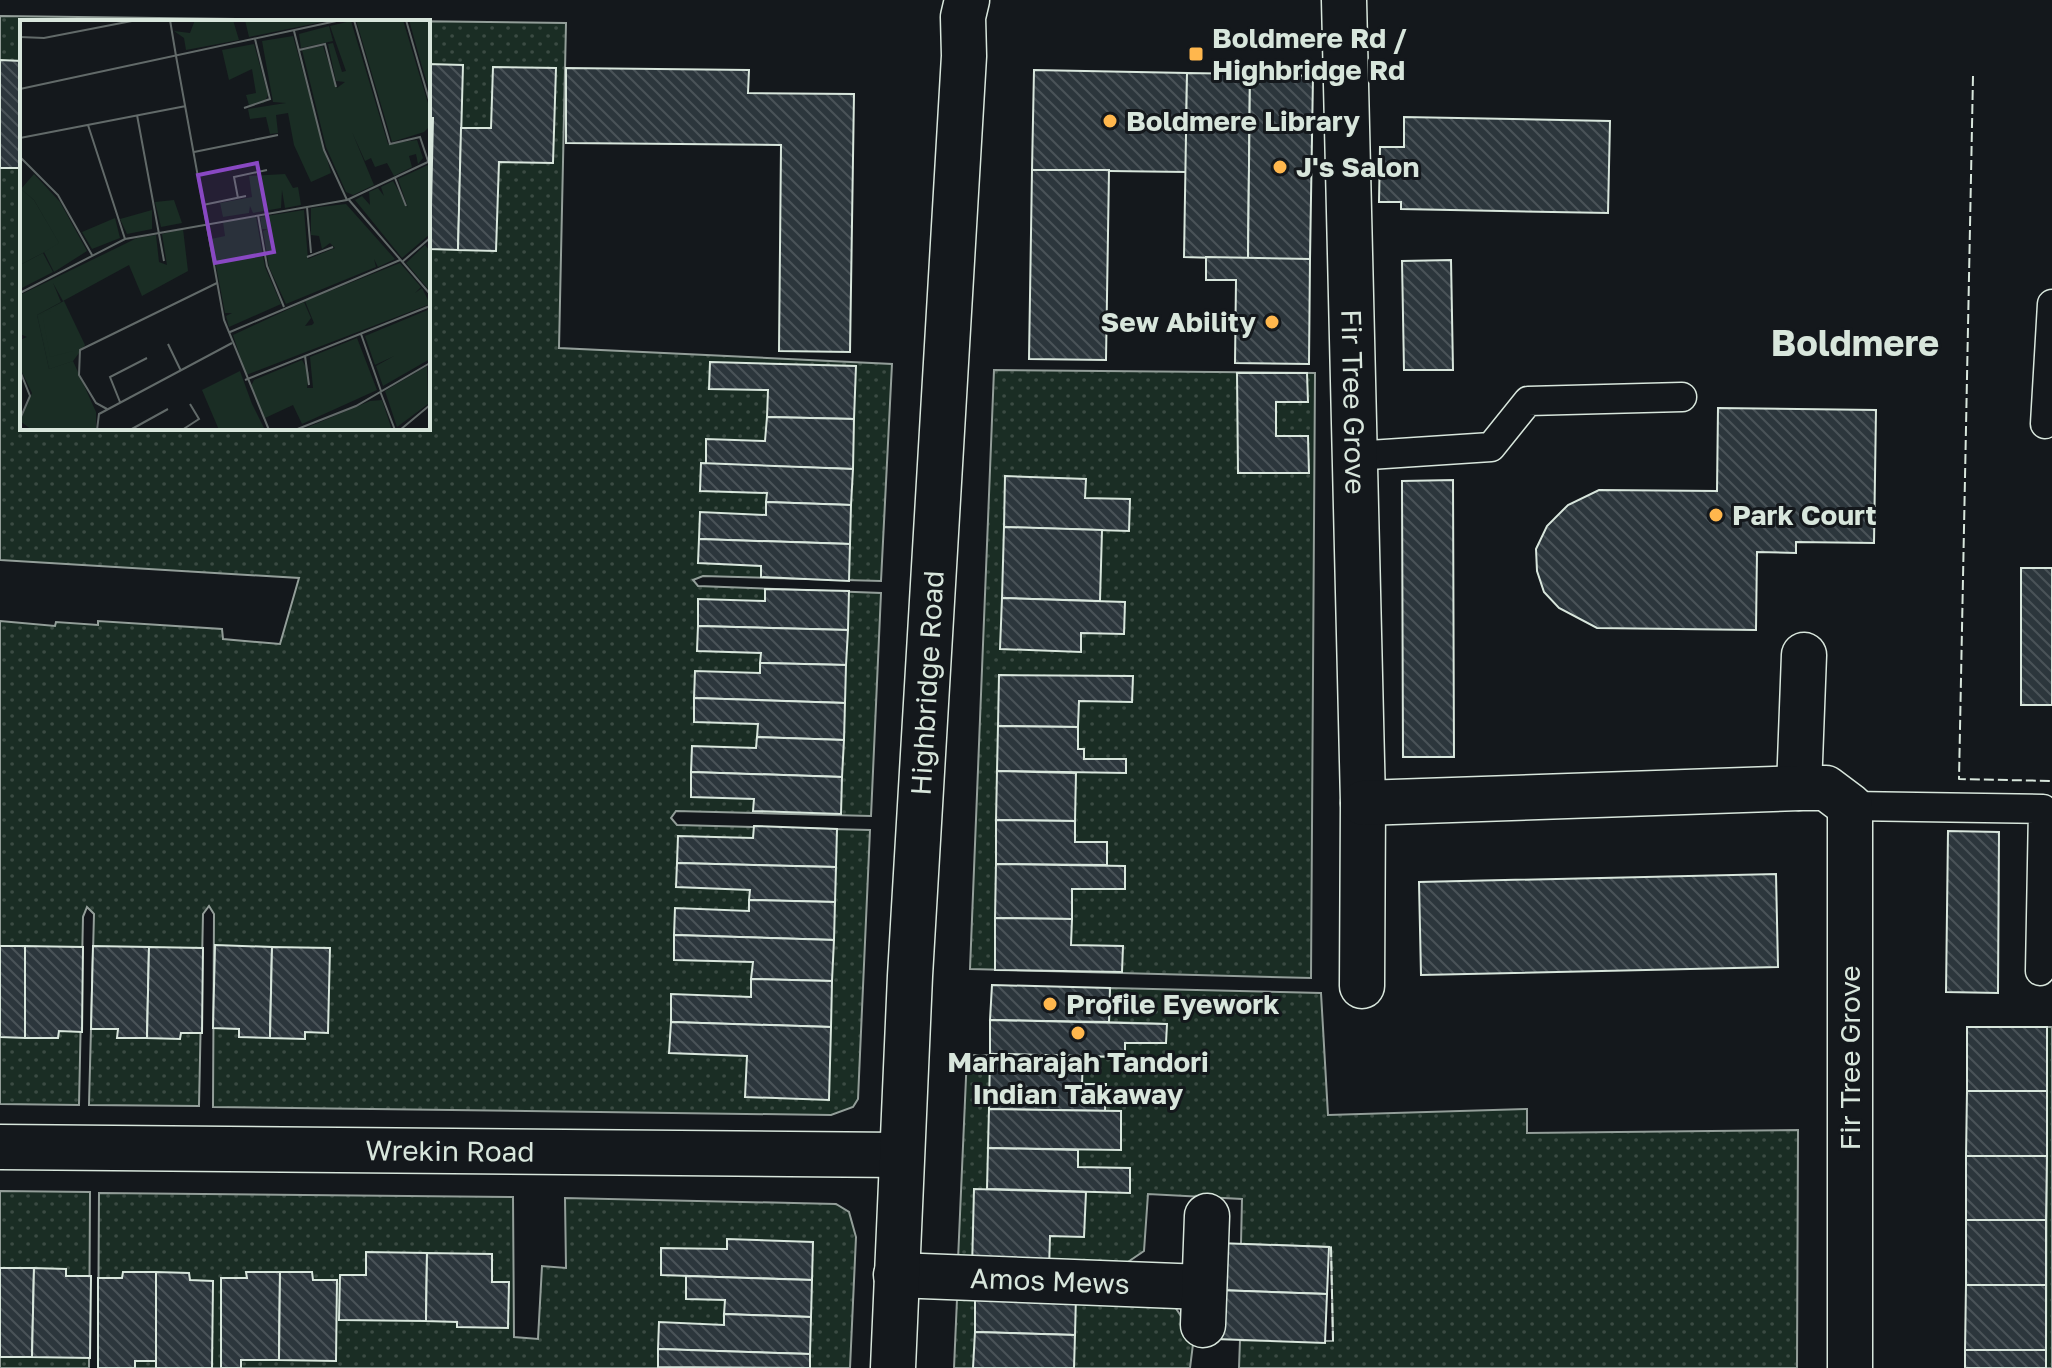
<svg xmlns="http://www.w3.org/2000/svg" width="2052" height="1368" viewBox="0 0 2052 1368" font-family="'Golos Text',sans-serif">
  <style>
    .park { fill: url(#park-dots); stroke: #939e99; stroke-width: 2; fill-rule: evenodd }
    .building { fill: url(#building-back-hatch); stroke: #d8e6dc; stroke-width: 2 }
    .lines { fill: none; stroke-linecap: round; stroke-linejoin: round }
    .service-casing { stroke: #d8e6dc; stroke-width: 31 }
    .minor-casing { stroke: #d8e6dc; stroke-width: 47 }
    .tertiary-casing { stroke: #d8e6dc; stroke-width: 47 }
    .service { stroke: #14181c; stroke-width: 28 }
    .minor { stroke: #14181c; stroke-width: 44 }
    .tertiary { stroke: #14181c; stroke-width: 44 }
    .fence { stroke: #d8e6dc; stroke-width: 2; stroke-dasharray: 10 4; stroke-linecap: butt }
    .poi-dot { fill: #ffb74d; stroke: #14181c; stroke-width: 3 }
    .labels { text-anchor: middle; stroke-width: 6; stroke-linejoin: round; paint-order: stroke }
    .poi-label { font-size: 28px; font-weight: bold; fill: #d8e6dc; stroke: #14181c; text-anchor: start }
    .street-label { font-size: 28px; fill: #d8e6dc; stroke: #14181c }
    .district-label { font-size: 36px; font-weight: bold; fill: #d8e6dc; stroke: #14181c }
    .inset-road { fill: none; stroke: #626a69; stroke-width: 2 }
    .view { fill: #8948c3; fill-opacity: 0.15; stroke: #8948c3; stroke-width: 4 }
    .inset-edge { fill: none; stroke: #d8e6dc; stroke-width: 4 }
  </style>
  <defs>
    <pattern id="park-dots" width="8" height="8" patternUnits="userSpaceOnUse" patternTransform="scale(2)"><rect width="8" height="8" fill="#1a2d24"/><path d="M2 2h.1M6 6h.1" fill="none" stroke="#3b4b43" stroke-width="1.8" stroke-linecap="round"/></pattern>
    <pattern id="building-back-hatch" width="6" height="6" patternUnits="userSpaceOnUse" patternTransform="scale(2)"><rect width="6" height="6" fill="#2c363c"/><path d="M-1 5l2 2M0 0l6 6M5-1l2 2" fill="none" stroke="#4a5358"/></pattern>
  </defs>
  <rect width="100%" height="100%" fill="#14181c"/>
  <g class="park">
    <path d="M 0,16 L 566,23 L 559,348 L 892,364 L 881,581 L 703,576 L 693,580 L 698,586 L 881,593 L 871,816 L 676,811 L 671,818 L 677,825 L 870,830 L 858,1099 L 853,1107 L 831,1115 L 213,1107 L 214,914 L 209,906 L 203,914 L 199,1106 L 89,1105 L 94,914 L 87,907 L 83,917 L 79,1105 L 0,1104 L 0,621 L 55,626 L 56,622 L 98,625 L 98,621 L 222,629 L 223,639 L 280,644 L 299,578 L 0,560 ZM 22,22 L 428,22 L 428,428 L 22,428 Z"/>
    <polygon points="994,370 1315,373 1311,978 970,969"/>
    <polygon points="1110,988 1321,993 1328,1115 1527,1109 1527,1133 1798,1130 1797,1368 1239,1368 1240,1340 1333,1341 1331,1247 1241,1244 1242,1199 1148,1194 1144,1251 1116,1270 958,1260 967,1055 1125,1057 1125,1043 1166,1043 1166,1024 1109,1022"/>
    <polygon points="2047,1027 2052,1027 2052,1368 2046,1368"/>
    <polygon points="0,1191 90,1192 89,1368 0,1368"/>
    <polygon points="99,1193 513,1197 514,1337 538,1339 542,1266 566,1268 565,1198 836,1204 849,1212 856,1237 850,1368 98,1368"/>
    <polygon points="957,1299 1173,1304 1194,1336 1190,1368 954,1368"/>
  </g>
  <g class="building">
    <polygon points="0,60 22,61 22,168 0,168"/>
    <polygon points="428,64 463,65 458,250 430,249 433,118 428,118"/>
    <polygon points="493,67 556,68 553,163 499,162 496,251 458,250 461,128 491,128"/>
    <polygon points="566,68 749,70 748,93 854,94 850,352 779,351 781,145 566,143"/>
    <polygon points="1034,70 1187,73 1186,172 1032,170"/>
    <polygon points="1187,73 1250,74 1248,259 1184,257"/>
    <polygon points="1250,74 1313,76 1310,259 1248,259"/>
    <polygon points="1404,117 1610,121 1608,213 1401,209 1401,202 1379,202 1380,147 1404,147"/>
    <polygon points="1032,170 1109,170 1106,360 1029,359"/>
    <polygon points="1206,257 1310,259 1309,364 1235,363 1236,280 1206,280"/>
    <polygon points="1451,260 1453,370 1404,370 1402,261"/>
    <polygon points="710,362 856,366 854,419 767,417 768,390 709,389"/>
    <polygon points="1237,373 1307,373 1308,402 1276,402 1276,436 1308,436 1309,473 1238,473"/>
    <polygon points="1718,408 1876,410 1874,543 1796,542 1796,553 1757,552 1756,630 1597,628 1559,608 1544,592 1537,571 1536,549 1547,526 1568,505 1599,490 1717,491"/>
    <polygon points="767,417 854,419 853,469 706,464 706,439 765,441"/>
    <polygon points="701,463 853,469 851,505 766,502 767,493 700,491"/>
    <polygon points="1005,476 1086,479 1085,498 1130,499 1129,531 1004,527"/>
    <polygon points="1453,480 1454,757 1403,757 1402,481"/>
    <polygon points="766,502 851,505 850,544 699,539 700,512 766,515"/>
    <polygon points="1004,527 1102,530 1100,601 1002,598"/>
    <polygon points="699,539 850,544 849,581 761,577 761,566 698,563"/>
    <rect x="2021" y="568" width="31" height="137"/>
    <polygon points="765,589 849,591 848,630 698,626 698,599 765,601"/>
    <polygon points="1002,598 1125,602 1124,634 1081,633 1081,652 1000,649"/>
    <polygon points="698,626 848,630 846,665 760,663 761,653 697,651"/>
    <polygon points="760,663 846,665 845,703 694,698 695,671 760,673"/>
    <polygon points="999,675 1133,676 1132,702 1079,701 1078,727 998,726"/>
    <polygon points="694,698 845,703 844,740 757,737 758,724 694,722"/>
    <polygon points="998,726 1078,727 1078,749 1084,749 1084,759 1126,759 1126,773 997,771"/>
    <polygon points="757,737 844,740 842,777 691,772 692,746 756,748"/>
    <polygon points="997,771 1076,773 1075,821 996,820"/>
    <polygon points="691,772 842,777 841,814 753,811 754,799 691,797"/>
    <polygon points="996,820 1075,821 1075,842 1107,842 1107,865 996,864"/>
    <polygon points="754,826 837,829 836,867 677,863 678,836 753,838"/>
    <polygon points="1948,831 1999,832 1998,993 1946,992"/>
    <polygon points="677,863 836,867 835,902 749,900 750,890 676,887"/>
    <polygon points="996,864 1125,866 1125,889 1072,889 1072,919 995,918"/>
    <polygon points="1776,874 1778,967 1421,975 1419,882"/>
    <polygon points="749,900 835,902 834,940 674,935 675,908 749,911"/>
    <polygon points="995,918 1072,919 1071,945 1123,946 1122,972 995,970"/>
    <polygon points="674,935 834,940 832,981 751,979 753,962 674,960"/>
    <polygon points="215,945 272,947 270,1038 239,1037 239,1029 213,1028"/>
    <polygon points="0,946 25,946 25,1038 0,1037"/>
    <polygon points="25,946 83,947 82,1032 59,1031 58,1038 25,1038"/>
    <polygon points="93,946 149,947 147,1038 117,1038 118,1029 91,1029"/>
    <polygon points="149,947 203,948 202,1033 181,1033 180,1039 147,1038"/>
    <polygon points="272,947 330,948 328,1033 305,1032 305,1039 270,1038"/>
    <polygon points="751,979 832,981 831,1027 671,1022 671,994 751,997"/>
    <polygon points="992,985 1110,988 1109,1022 990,1020"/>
    <polygon points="990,1020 1167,1024 1166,1043 1125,1043 1125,1057 990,1054"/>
    <polygon points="671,1022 831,1027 829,1100 745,1097 747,1056 669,1053"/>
    <rect x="1967" y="1027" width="80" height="64"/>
    <polygon points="990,1054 1083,1056 1082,1084 1106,1084 1105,1111 989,1109"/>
    <polygon points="1967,1091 2047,1091 2047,1156 1966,1156"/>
    <polygon points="989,1109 1121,1111 1121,1150 988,1148"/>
    <polygon points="988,1148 1078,1150 1078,1167 1130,1168 1130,1193 987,1189"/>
    <polygon points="1966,1156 2047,1156 2046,1220 1966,1220"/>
    <polygon points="974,1189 1086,1192 1084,1237 1050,1236 1049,1271 972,1269"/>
    <rect x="1966" y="1220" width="80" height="65"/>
    <polygon points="727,1239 813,1242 812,1280 661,1275 661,1248 727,1249"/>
    <polygon points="1218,1243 1329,1247 1327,1294 1217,1290"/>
    <polygon points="366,1252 427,1253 426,1321 339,1320 340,1275 366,1275"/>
    <polygon points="427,1253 492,1254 492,1282 509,1282 508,1328 457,1327 457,1322 426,1321"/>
    <polygon points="0,1268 34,1268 32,1357 0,1357"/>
    <polygon points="34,1268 66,1269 66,1276 91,1276 90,1358 32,1357"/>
    <polygon points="123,1272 156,1272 156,1361 135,1361 135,1368 98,1368 98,1278 122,1278"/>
    <polygon points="156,1272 189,1273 190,1280 213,1281 212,1368 156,1368"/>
    <polygon points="246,1272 280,1272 279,1360 241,1360 241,1368 221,1368 221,1278 247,1278"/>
    <polygon points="280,1272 312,1272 313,1280 337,1280 336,1361 279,1360"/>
    <polygon points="686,1276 812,1280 811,1317 724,1314 725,1300 686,1299"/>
    <polygon points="1966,1285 2046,1285 2046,1350 1965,1350"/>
    <polygon points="1217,1290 1327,1294 1325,1343 1215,1339"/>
    <polygon points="975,1291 1076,1295 1075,1335 975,1332"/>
    <polygon points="724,1314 811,1317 810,1354 658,1349 659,1322 724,1325"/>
    <polygon points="975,1332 1075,1335 1074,1368 973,1368"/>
    <polygon points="658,1349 810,1354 810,1368 658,1367"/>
    <rect x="1965" y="1350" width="81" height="18"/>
  </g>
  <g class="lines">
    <g class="service-casing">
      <g id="service">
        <polyline points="2045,424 2052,304"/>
        <polyline points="1354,456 1491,447 1528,401 1682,397"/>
        <polyline points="1850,806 2043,809 2040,971"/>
      </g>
    </g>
    <g class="minor-casing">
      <g id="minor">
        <path id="s1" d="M 1344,0 L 1363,803 L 1362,986"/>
        <polyline points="1799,788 1804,655"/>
        <polyline points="1363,803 1799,788 1826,788 1850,806 1850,1368"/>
        <path id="s2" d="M 0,1147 L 901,1155"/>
        <path id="s3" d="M 896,1275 L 1203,1287"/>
        <polyline points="1203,1325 1207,1216"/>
      </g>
    </g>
    <g class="tertiary-casing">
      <g id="tertiary">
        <path id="s4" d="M 893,1368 L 910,976 L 964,56 L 963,17 L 967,0"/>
      </g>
    </g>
    <use href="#service" class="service"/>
    <use href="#minor" class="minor"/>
    <use href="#tertiary" class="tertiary"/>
    <g class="fence">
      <polyline points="1973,76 1959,779 2052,781"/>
      <polyline points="1331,1247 1333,1341"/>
    </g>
  </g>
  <g class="poi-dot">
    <rect x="1188" y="46" width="16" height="16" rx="4"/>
    <circle cx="1110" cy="121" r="8"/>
    <circle cx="1280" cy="167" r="8"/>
    <circle cx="1272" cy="322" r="8"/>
    <circle cx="1716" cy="515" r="8"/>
    <circle cx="1050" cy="1004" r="8"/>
    <circle cx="1078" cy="1033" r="8"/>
  </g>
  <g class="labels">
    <g class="poi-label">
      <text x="1212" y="48">Boldmere Rd /<tspan x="1212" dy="32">Highbridge Rd</tspan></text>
      <text x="1126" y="131">Boldmere Library</text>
      <text x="1296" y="177">J's Salon</text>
      <text x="1256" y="332" text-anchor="end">Sew Ability</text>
      <text x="1732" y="525">Park Court</text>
      <text x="1066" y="1014">Profile Eyework</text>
      <text x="1078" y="1072" text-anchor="middle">Marharajah Tandori<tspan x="1078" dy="32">Indian Takaway</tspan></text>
    </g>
    <g class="street-label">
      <text dy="10" stroke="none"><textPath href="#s1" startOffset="402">Fir Tree Grove</textPath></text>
      <text dy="10" stroke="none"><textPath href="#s4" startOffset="686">Highbridge Road</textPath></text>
      <text transform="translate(1850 1058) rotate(-90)" y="10">Fir Tree Grove</text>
      <text dy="10" stroke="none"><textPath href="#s2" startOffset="450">Wrekin Road</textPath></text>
      <text dy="10" stroke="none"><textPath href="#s3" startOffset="154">Amos Mews</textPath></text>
    </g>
    <g class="district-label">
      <text x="1855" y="356">Boldmere</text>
    </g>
  </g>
  <g transform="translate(20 20)">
    <rect width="410" height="410" fill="#14181c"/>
    <path d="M 44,281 L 65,325 L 53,341 L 29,349 L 17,295 Z" fill="#1a2d24"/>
    <path d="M 0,168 L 14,180 L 40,224 L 0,245 ZM 39,284 L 23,298 L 30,337 L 53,331 L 53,341 L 30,349 L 18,296 Z" fill="#1a2d24"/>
    <path d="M 220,351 L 232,384 L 245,410 L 199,410 L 182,370 Z" fill="#1a2d24"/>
    <path d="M 175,0 L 213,0 L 219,20 L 166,30 L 164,18 L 154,11 L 170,13 ZM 225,0 L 302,0 L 302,2 L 229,17 ZM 336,0 L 383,0 L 410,90 L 410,106 L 404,112 L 372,122 ZM 389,0 L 410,0 L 410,73 L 401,43 ZM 331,1 L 368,124 L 397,120 L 403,138 L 398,144 L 396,134 L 389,136 L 392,147 L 374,156 L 367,143 L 355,147 L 351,138 L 345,141 L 332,112 L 354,165 L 333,175 L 326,172 L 306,127 L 282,30 L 303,26 L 317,68 L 325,62 L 316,61 L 308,24 L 313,23 L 322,52 L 326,51 L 310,6 ZM 309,6 L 313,21 L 281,28 L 279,14 ZM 273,16 L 311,153 L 291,162 L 274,125 L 268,93 L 256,95 L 258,113 L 250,114 L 246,97 L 230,99 L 228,89 L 266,83 L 253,82 L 242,21 ZM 234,24 L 248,75 L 244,83 L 229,85 L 226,75 L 236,73 L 232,49 L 209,60 L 202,30 ZM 410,144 L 410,214 L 382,238 L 335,180 L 342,176 L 350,185 L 349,172 L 358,168 L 364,176 L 361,167 L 373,161 L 388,188 L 378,159 ZM 14,154 L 40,182 L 67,231 L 34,252 L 24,232 L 39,223 L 14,180 L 1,169 ZM 265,154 L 273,168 L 278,167 L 281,185 L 265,188 L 262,170 L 261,188 L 233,193 L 230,186 L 229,193 L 203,197 L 200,183 L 232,177 L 229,156 ZM 154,180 L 162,203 L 141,207 L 135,182 ZM 326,184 L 375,239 L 358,247 L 354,239 L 356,247 L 266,284 L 249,247 L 243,211 L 248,209 L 242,209 L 240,197 L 284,190 L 288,239 L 315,228 L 310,223 L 302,229 L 299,216 L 291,215 L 291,188 ZM 132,190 L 132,209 L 107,214 L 100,199 ZM 236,197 L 245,247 L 261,284 L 209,307 L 206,296 L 212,293 L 205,293 L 191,219 L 205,216 L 203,202 ZM 95,198 L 100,218 L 72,229 L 62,212 ZM 163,209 L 168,251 L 122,276 L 109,245 L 43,281 L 33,263 L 41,282 L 17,295 L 29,349 L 53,341 L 76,392 L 76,410 L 12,410 L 0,401 L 12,373 L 0,348 L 0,320 L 7,317 L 0,314 L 0,275 L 117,218 L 136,215 L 139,242 L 147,245 L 142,214 ZM 405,225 L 410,231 L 409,270 L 386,243 ZM 23,233 L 33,252 L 0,269 L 0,245 ZM 380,243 L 401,267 L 395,273 L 402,268 L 410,284 L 226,355 L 213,315 L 284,282 L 291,298 L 285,306 L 292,305 L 294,303 L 285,281 ZM 410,289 L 410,339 L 363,366 L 356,346 L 374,336 L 355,345 L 345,316 ZM 337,318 L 357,370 L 282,404 L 273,385 L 245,398 L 231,366 L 234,360 L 282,340 L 289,353 L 287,368 L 293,368 L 290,337 ZM 407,346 L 408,384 L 377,407 L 365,371 ZM 362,380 L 372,410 L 286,408 L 350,381 Z" fill="#1a2d24"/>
    <path class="inset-road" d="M 150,0 L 156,36M 334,0 L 370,124 L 400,117 L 408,141M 386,0 L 410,83M 274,11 L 304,130 L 327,180M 0,17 L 24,18 L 117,0M 279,30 L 305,24 L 316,67M 156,36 L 204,300 L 249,410M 0,69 L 321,0M 224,88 L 250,79 L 235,19M 117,95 L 144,241M 68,105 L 105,219M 0,118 L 166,86M 174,132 L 258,115M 0,137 L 38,175 L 72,235M 375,158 L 386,186M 218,178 L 214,157 L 247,150M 329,180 L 410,274M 183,185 L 226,176M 287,187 L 291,233M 238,195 L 247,246 L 264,287M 287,237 L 313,227M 382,242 L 410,218M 0,273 L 105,219 L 327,180 L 410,141M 210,312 L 380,240M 341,314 L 361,371M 148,324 L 161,351M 285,336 L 289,365M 0,351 L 10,376 L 0,399M 225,360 L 410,286M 360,371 L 375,410M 100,382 L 90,357 L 127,338M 87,389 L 76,383 L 59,355 L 60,330 L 197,263M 77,410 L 79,394 L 212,323M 110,410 L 148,389M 162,410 L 179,399 L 170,384M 275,410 L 336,386 L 410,343M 380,410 L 410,385"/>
    <path class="view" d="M 237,143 L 254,232 L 195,243 L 178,155 Z"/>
    <rect width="410" height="410" class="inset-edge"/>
  </g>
</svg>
